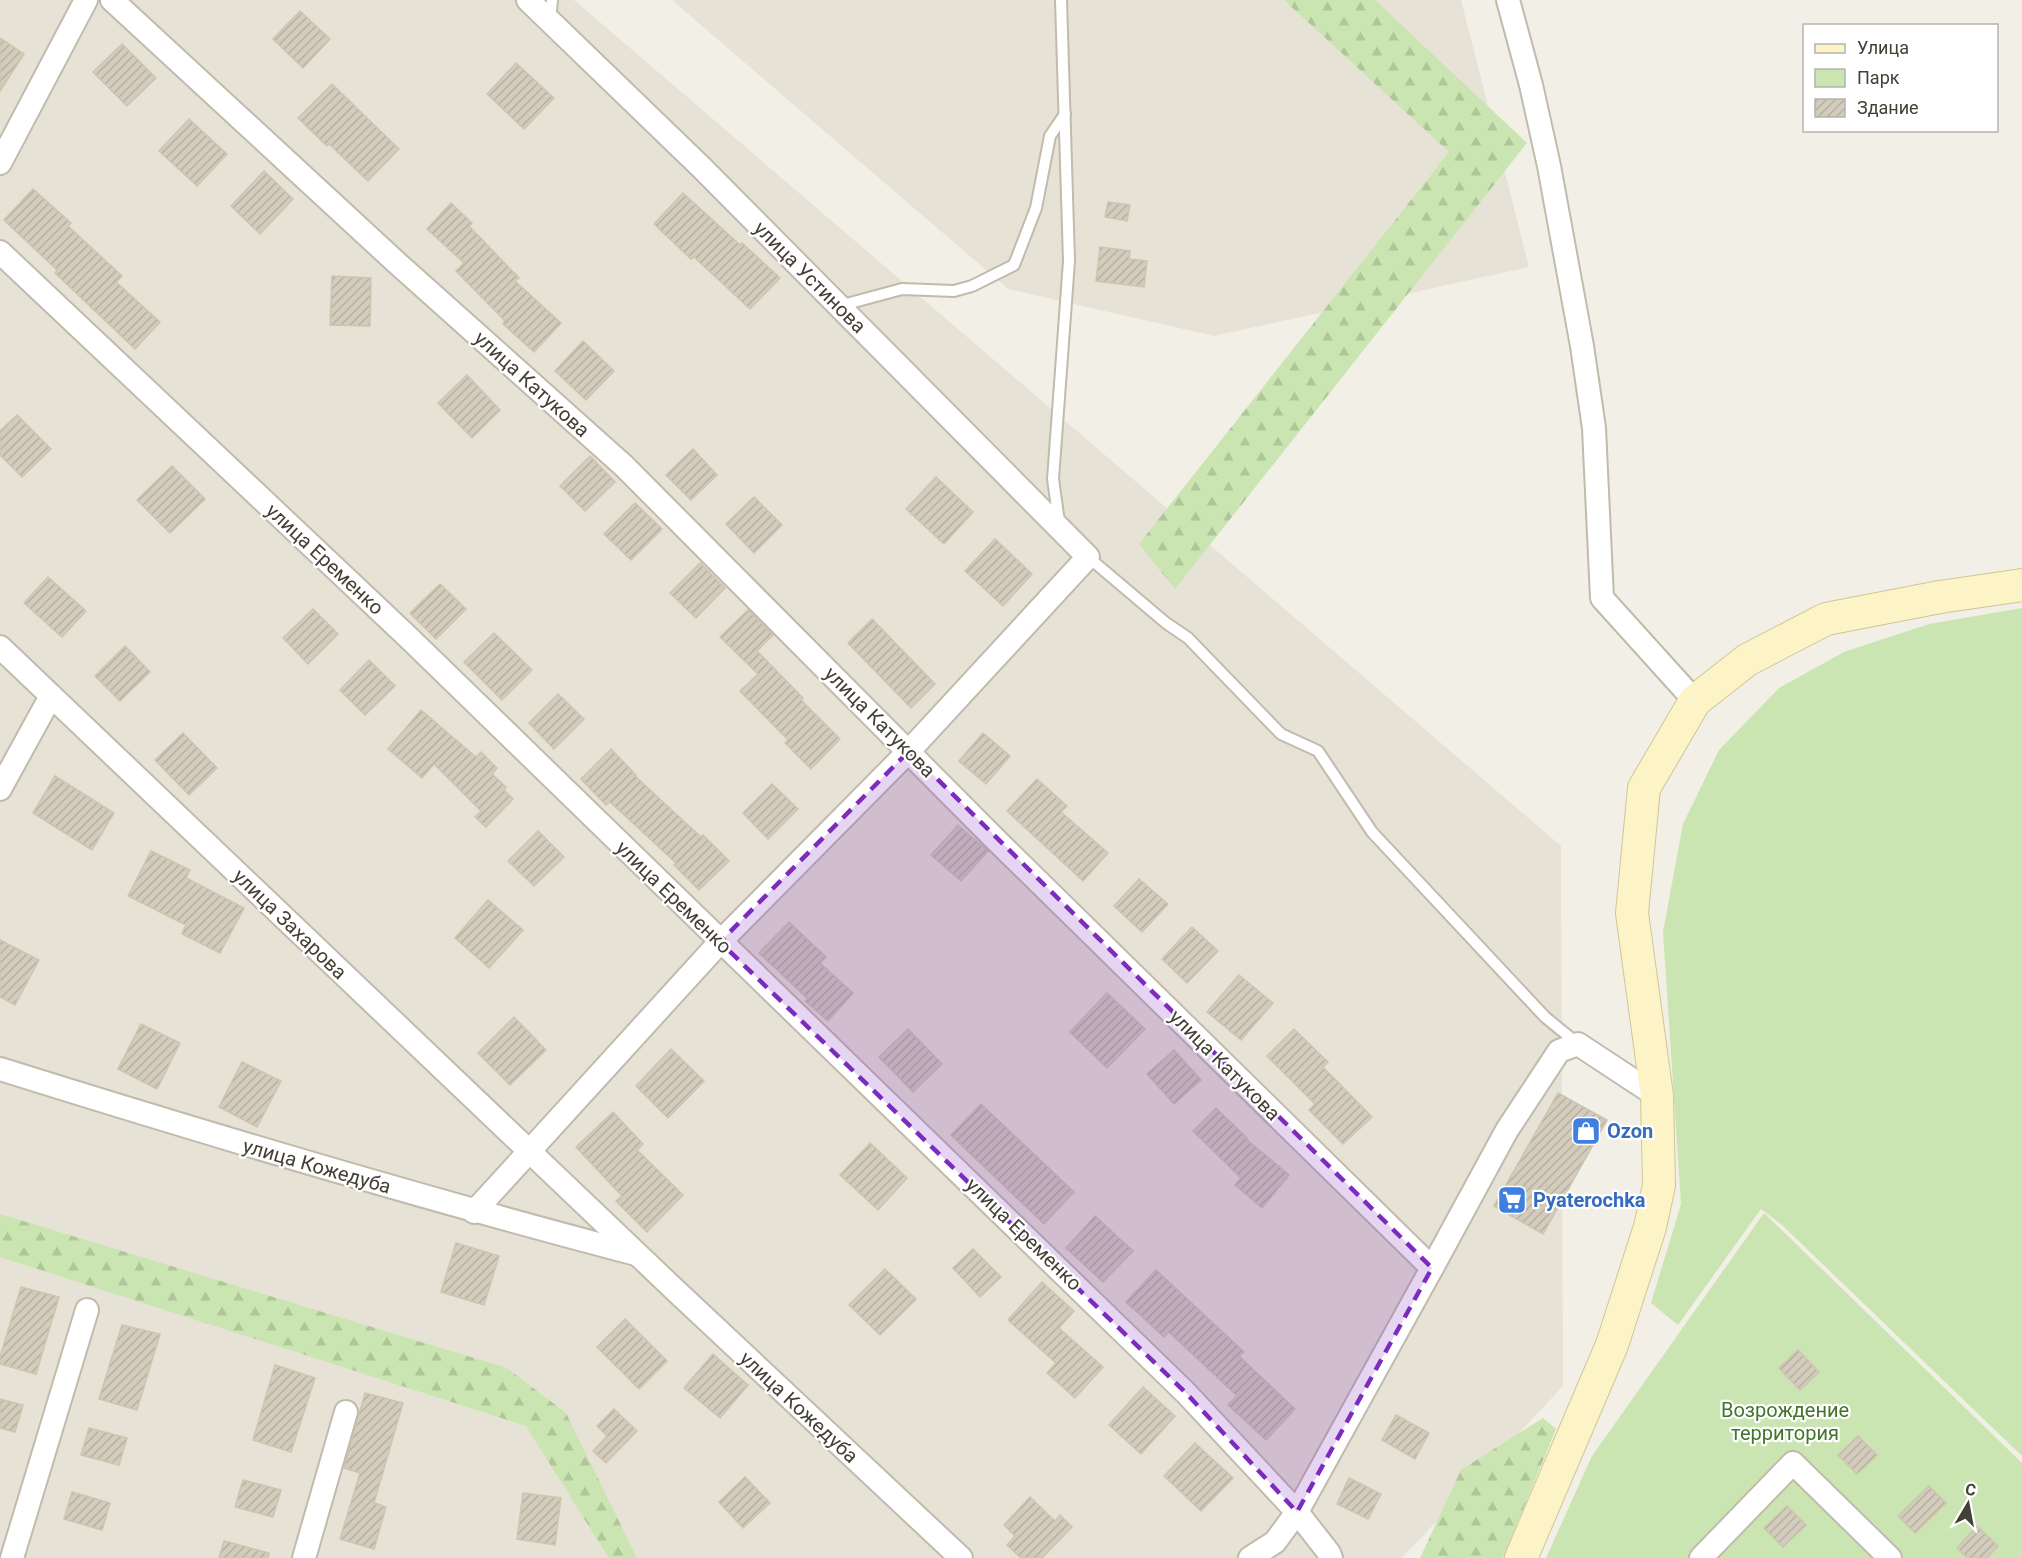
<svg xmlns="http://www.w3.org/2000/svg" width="2022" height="1558" viewBox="0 0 2022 1558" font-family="Roboto,sans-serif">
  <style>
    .residential { fill: #e6e2d5 }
    .green { fill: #cae5b1 }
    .forest { fill: url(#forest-firs) }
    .building { fill: url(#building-hatch); stroke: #cec4b0; stroke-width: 1.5 }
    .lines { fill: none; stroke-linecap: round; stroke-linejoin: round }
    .lane-casing { stroke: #c0bbac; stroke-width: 14 }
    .street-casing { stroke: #c0bbac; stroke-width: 26 }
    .secondary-casing { stroke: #d0c598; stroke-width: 34 }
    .lane { stroke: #fff; stroke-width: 10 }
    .street { stroke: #fff; stroke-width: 22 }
    .secondary { stroke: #fcf3c7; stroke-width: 32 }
    .marked { fill: #7b2cbf; fill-opacity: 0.2; stroke: #7b2cbf; stroke-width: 4.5; stroke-dasharray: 12 8; stroke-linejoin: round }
    .labels { text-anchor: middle; stroke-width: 4.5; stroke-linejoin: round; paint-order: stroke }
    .street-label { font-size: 20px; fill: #454036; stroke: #fff }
    .shop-label { font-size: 20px; font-weight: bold; fill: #366cbe; stroke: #fff; text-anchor: start }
    .park-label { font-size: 20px; fill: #42742c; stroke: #fff }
  </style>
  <defs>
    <pattern id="forest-firs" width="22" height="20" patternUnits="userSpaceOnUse" patternTransform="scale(1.5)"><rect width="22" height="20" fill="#cae5b1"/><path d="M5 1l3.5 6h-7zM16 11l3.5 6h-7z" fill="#afc699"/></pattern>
    <pattern id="building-hatch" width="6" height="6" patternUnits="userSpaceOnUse" patternTransform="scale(1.5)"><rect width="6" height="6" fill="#d3ccbc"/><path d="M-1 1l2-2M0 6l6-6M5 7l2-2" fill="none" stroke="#b6b0a2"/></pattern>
  </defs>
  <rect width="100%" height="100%" fill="#f2f0e6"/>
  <g class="residential">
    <polygon points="0,0 574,0 1561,846 1563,1386 1402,1558 0,1558"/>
    <polygon points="672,0 1461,0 1529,267 1214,336 1008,289"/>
  </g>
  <g class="green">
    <polygon points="2022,608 2022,1456 1782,1225 1761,1209 1678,1325 1651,1303 1681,1204 1663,932 1683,824 1719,750 1779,688 1844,652 1929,624"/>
    <polygon points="1764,1213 2022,1463 2022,1558 1546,1558 1592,1456"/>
  </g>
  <g class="forest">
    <polygon points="1284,0 1375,0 1527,143 1175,589 1139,544 1449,152"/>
    <polygon points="0,1214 507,1368 566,1413 637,1558 609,1558 526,1426 0,1257"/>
    <polygon points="1543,1418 1556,1429 1503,1558 1420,1558 1461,1470"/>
  </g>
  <g class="building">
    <polygon points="300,11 330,39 303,68 273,39"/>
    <polygon points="0,38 24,54 0,91"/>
    <polygon points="122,44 156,78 127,106 93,72"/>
    <polygon points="516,63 554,98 524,129 487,94"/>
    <polygon points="332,84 399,149 368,181 329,144 327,146 298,118"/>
    <polygon points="189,119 227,154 197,186 159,151"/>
    <polygon points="264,171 293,199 260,234 231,206"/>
    <polygon points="33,189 71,223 68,226 122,276 116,282 160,322 135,349 55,273 57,270 4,220"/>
    <polygon points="683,193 740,245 742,243 780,278 750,309 694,257 691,259 654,224"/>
    <polygon points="1108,202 1130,205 1127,221 1105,217"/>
    <polygon points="451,203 472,223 469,226 519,278 515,281 561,323 534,352 503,324 505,321 456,271 464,263 427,229"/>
    <polygon points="1100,247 1130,251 1129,259 1147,261 1144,287 1096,281"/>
    <polygon points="332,276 371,278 370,326 330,325"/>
    <polygon points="583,341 614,371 586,400 555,371"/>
    <polygon points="467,375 500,410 472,438 438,403"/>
    <polygon points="17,415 51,449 22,477 0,455 0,431"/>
    <polygon points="693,449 717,475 691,500 666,475"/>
    <polygon points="590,456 615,482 585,511 560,486"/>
    <polygon points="172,466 205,499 170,533 137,500"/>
    <polygon points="936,477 973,512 944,544 906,509"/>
    <polygon points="754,497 782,525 754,553 726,524"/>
    <polygon points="635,503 662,529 631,560 604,534"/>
    <polygon points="995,539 1032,574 1003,606 965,571"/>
    <polygon points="700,563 725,588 696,618 670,593"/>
    <polygon points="48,577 86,611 62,637 24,603"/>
    <polygon points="440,584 466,609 436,639 410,613"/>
    <polygon points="313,609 338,634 308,664 283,638"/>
    <polygon points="748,610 773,635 757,651 803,698 801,700 840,739 811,769 785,743 788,740 740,691 758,674 720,637"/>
    <polygon points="872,619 935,684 911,708 848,643"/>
    <polygon points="494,633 532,670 502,700 464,662"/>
    <polygon points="125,646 150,672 120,701 95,676"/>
    <polygon points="369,660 395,686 365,715 340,690"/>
    <polygon points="558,694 584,719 554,749 529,723"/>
    <polygon points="421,710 476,757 481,752 497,768 492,774 506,787 504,790 513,799 486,827 475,817 481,811 434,764 422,778 388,749"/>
    <polygon points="183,733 217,768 189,795 155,760"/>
    <polygon points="983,733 1010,756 986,784 959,761"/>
    <polygon points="611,749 636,775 635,776 701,837 703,835 729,861 699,890 674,865 676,863 610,802 606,805 581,779"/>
    <polygon points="55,776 114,813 92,850 33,813"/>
    <polygon points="1037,779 1067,806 1061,812 1108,853 1083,881 1007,811"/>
    <polygon points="772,784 798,809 768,839 743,813"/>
    <polygon points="958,825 988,851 961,881 931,855"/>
    <polygon points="538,831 564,857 534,886 508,861"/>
    <polygon points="151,851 190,870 186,878 244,908 220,953 182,934 186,925 128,896"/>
    <polygon points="1139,879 1168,904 1142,932 1114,906"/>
    <polygon points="488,900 523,930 489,968 455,938"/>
    <polygon points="789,922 826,957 820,963 853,993 828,1021 805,1001 808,999 759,953"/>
    <polygon points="1192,927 1218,951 1187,983 1162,959"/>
    <polygon points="0,940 39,960 15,1005 0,997"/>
    <polygon points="1239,975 1273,1003 1241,1040 1207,1012"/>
    <polygon points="1107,993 1145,1029 1107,1068 1070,1032"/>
    <polygon points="514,1017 546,1050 510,1085 478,1053"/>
    <polygon points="141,1024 180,1043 157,1089 118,1069"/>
    <polygon points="908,1029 942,1064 913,1092 879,1057"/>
    <polygon points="1294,1029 1328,1062 1323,1067 1372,1117 1343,1144 1309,1110 1315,1104 1267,1056"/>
    <polygon points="671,1049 704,1081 668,1118 636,1086"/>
    <polygon points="1174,1050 1201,1080 1174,1104 1147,1074"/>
    <polygon points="242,1062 281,1081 257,1127 219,1107"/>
    <polygon points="1558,1093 1607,1120 1543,1234 1494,1206"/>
    <polygon points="981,1104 1074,1192 1044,1224 951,1135"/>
    <polygon points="1216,1108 1247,1138 1246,1139 1289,1175 1262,1208 1235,1185 1241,1178 1193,1131"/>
    <polygon points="613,1112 643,1144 637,1150 683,1195 647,1232 616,1201 622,1196 576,1147"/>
    <polygon points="870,1143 907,1178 878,1210 840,1175"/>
    <polygon points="1095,1216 1133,1251 1103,1282 1066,1248"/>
    <polygon points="456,1243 499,1256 484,1305 441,1292"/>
    <polygon points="973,1249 1001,1277 980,1297 953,1268"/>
    <polygon points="885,1269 916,1299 880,1335 849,1305"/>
    <polygon points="1156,1270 1244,1352 1239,1356 1295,1409 1266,1440 1228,1405 1237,1396 1169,1332 1164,1337 1126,1302"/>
    <polygon points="1042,1282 1074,1311 1059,1328 1103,1367 1075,1398 1047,1373 1056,1363 1008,1320"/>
    <polygon points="21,1287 59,1297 36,1374 0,1364 0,1357"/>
    <polygon points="625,1319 667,1361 639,1389 597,1347"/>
    <polygon points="122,1325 160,1334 137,1410 99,1399"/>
    <polygon points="1798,1350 1819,1372 1800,1390 1779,1368"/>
    <polygon points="713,1354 748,1385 720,1418 684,1388"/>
    <polygon points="275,1365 315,1378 291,1452 253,1440"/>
    <polygon points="1143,1387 1175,1416 1141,1454 1109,1425"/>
    <polygon points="365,1393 403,1403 374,1503 386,1507 374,1549 340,1539 360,1473 344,1468"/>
    <polygon points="0,1399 23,1405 15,1432 0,1428"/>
    <polygon points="614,1409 637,1431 606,1463 593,1451 607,1436 597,1426"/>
    <polygon points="1396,1415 1429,1433 1415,1459 1382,1440"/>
    <polygon points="89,1428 127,1438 119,1465 81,1455"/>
    <polygon points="1858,1436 1877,1455 1857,1474 1838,1455"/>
    <polygon points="1195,1443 1233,1478 1201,1511 1164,1476"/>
    <polygon points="745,1477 770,1503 743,1528 719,1502"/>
    <polygon points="1349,1478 1381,1494 1368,1519 1337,1504"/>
    <polygon points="243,1480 281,1490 273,1517 235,1507"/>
    <polygon points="1929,1486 1946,1503 1915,1533 1898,1516"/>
    <polygon points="72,1492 110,1503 102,1530 64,1519"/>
    <polygon points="523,1493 561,1498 555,1545 517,1539"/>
    <polygon points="1030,1497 1055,1521 1060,1515 1072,1527 1042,1558 1021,1558 1007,1545 1015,1536 1004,1525"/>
    <polygon points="1787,1506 1806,1525 1783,1547 1764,1528"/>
    <polygon points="1977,1526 1998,1546 1987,1558 1968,1558 1957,1548"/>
    <polygon points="224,1541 269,1553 268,1558 219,1558"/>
  </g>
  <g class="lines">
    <g class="lane-casing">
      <g id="lane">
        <polyline points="550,21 552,0"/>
        <polyline points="839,306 902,289 954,291 972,286 1014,265 1036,208 1050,136 1065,114"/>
        <polyline points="1059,522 1053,479 1069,261 1061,0"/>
        <polyline points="1088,557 1166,623 1188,638 1281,734 1318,751 1372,832 1545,1017 1578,1044"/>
      </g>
    </g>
    <g class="street-casing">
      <g id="street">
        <polyline points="112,0 397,263 624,466 995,839 1432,1268 1297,1512 1275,1542 1250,1558"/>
        <polyline points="1508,0 1531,85 1549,166 1582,346 1594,428 1602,598 1695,701"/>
        <polyline points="0,163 86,0"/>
        <polyline points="0,252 409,638 1186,1393 1297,1512 1329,1553 1331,1558"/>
        <polyline points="0,647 675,1290 961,1558"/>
        <polyline points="0,789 51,696"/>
        <path d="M 0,1069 C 211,1135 422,1198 636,1254"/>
        <polyline points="474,1212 720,942 909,751 1088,557 701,167 528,0"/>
        <polyline points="1432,1268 1507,1130 1559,1051 1578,1044 1657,1096"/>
        <polyline points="12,1558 87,1310"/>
        <polyline points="304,1558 346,1412"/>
        <polyline points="1701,1558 1793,1463 1890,1558"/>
      </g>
    </g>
    <g class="secondary-casing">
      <polyline id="secondary" points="1521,1558 1612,1345 1650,1227 1659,1185 1657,1096 1632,913 1644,788 1695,701 1747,660 1826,619 1940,597 2022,585"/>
    </g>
    <use href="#lane" class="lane"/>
    <use href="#street" class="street"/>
    <use href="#secondary" class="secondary"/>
  </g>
  <path class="marked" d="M 909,751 L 1432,1268 L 1297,1512 L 1186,1393 L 720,942 Z"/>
  <defs>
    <g id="shop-square" transform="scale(1.5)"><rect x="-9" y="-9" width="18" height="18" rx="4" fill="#3f7fe0" stroke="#fff"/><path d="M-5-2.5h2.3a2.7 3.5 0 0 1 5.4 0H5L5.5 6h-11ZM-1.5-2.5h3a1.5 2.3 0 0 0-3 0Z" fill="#fff"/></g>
    <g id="supermarket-square" transform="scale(1.5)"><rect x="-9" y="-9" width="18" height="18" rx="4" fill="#3f7fe0" stroke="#fff"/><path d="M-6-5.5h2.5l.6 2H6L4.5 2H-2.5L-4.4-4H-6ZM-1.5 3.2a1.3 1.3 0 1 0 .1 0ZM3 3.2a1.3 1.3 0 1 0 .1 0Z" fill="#fff"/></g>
  </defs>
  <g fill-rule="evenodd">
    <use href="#shop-square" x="1586" y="1131"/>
    <use href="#supermarket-square" x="1512" y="1200"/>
  </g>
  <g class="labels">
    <g class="street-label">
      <text transform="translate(810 277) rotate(45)" y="7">улица Устинова</text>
      <text transform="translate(532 384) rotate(42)" y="7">улица Катукова</text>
      <text transform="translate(325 559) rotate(43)" y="7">улица Еременко</text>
      <text transform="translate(880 722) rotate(45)" y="7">улица Катукова</text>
      <text transform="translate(674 897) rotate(44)" y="7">улица Еременко</text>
      <text transform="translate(290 924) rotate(44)" y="7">улица Захарова</text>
      <text transform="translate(1225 1065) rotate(45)" y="7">улица Катукова</text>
      <text transform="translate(317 1166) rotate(16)" y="7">улица Кожедуба</text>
      <text transform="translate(1024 1234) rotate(44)" y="7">улица Еременко</text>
      <text transform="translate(799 1407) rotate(43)" y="7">улица Кожедуба</text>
    </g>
    <g class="shop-label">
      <text x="1607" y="1138">Ozon</text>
      <text x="1533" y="1207">Pyaterochka</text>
    </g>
    <g class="park-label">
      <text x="1785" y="1417">Возрождение<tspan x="1785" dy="23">территория</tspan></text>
    </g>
  </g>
  <rect x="1803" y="24" width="195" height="108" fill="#ffffff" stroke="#b5b3af" stroke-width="1.5"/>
  <rect x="1815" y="44" width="30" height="9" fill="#fcf3c7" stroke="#b5b3af" stroke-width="1.5"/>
  <text x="1857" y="54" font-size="18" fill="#454036">Улица</text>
  <rect x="1815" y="69" width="30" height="18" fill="#cae5b1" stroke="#b5b3af" stroke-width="1.5"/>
  <text x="1857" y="84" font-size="18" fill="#454036">Парк</text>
  <rect x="1815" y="99" width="30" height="18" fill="url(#building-hatch)" stroke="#b5b3af" stroke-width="1.5"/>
  <text x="1857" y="114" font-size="18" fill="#454036">Здание</text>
  <g transform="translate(1968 1504) rotate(10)" stroke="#ffffff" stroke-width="4.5" paint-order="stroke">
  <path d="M0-4.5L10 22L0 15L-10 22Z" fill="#454036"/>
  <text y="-9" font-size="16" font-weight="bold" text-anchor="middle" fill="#454036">С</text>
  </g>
</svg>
